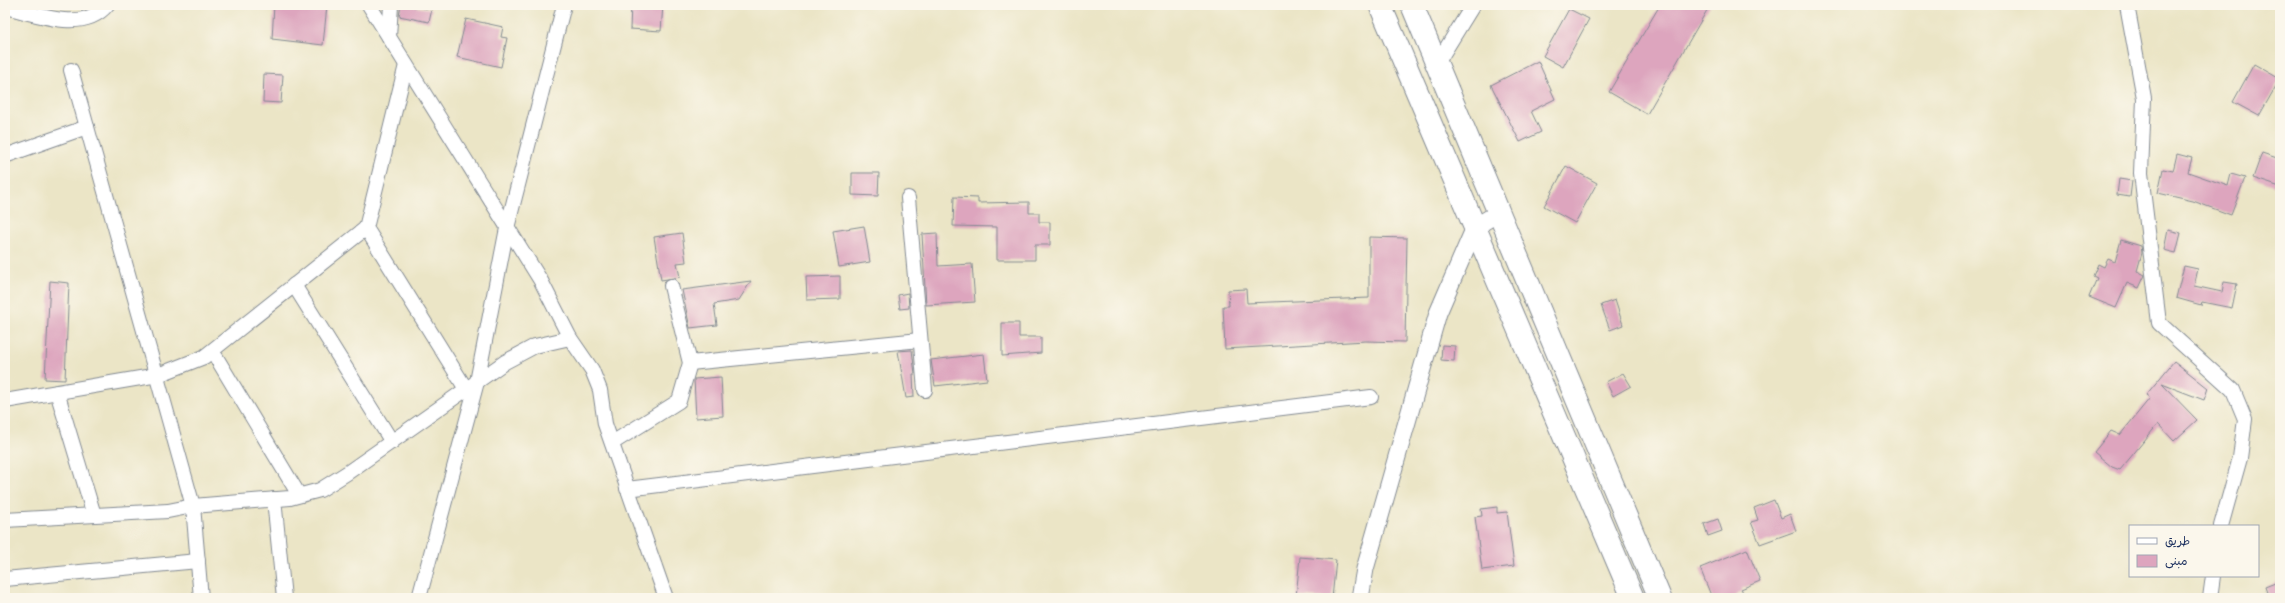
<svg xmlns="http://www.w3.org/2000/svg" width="2285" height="603" viewBox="0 0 2285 603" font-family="Mynerve,'Playpen Sans Arabic',sans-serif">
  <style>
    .building { fill: #dda5be }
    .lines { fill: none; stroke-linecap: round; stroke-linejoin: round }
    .minor-casing { stroke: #838a92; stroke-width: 16 }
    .tertiary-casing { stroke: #838a92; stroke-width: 19 }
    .trunk-casing { stroke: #838a92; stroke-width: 24 }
    .minor { stroke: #fff; stroke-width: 14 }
    .tertiary { stroke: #fff; stroke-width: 17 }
    .trunk { stroke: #fff; stroke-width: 22 }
  </style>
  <rect width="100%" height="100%" fill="#fbf7ec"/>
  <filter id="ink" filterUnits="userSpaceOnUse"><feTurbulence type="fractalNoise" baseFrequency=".025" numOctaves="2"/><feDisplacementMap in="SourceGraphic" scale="8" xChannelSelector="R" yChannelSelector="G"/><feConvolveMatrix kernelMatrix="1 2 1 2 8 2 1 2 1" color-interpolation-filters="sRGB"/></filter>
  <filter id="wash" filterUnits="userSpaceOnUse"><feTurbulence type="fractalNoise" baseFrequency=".012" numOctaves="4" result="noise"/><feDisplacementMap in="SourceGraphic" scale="16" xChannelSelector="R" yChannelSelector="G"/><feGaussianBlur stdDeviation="0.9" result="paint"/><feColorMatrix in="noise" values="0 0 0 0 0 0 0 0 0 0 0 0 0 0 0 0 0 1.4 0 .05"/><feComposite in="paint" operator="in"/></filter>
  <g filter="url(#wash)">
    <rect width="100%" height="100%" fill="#ebe5c6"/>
    <g id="blocks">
      <g class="building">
        <polygon points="274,5 327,5 323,45 272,39"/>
        <polygon points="401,5 432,9 429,22 399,16"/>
        <polygon points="631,5 663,5 661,31 630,29"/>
        <polygon points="1660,5 1710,5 1647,114 1609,92"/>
        <polygon points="1569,9 1589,19 1563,67 1543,56"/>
        <polygon points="466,19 503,27 501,37 507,38 501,67 457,57"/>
        <polygon points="1538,61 1555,99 1531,111 1541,132 1520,142 1491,85"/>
        <polygon points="2254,64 2280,79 2259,116 2233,102"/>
        <polygon points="264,74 283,75 281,103 263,102"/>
        <polygon points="2262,153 2280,159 2280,187 2253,178"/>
        <polygon points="2177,154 2192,158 2188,172 2228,186 2231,174 2245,178 2231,215 2193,201 2158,193 2163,169 2173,171"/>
        <polygon points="1566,166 1597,183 1575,223 1544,206"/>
        <polygon points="852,173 879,173 878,196 852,195"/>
        <polygon points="2119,179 2132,181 2130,197 2117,195"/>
        <polygon points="954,197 978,198 978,203 1029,202 1029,213 1039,213 1039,222 1050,222 1050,245 1035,245 1035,260 997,260 997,227 953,226"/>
        <polygon points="864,226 870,262 839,267 833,231"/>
        <polygon points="2168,230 2181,233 2176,253 2164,250"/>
        <polygon points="682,233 686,262 677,263 680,277 661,280 654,237"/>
        <polygon points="937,233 938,266 972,264 975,302 926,305 922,234"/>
        <polygon points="1369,237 1407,238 1405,342 1366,341 1225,349 1223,306 1229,306 1228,290 1246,289 1247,303 1369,298"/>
        <polygon points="2121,240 2141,246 2142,253 2137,271 2145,275 2139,288 2127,283 2116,308 2089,297 2097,278 2093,276 2098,264 2104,267 2108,259 2115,262"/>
        <polygon points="2184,266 2198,269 2194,286 2222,292 2224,282 2237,284 2232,308 2202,302 2201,305 2176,298"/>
        <polygon points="840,276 840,299 807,300 806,277"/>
        <polygon points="50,281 69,283 65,380 45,379"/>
        <polygon points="751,281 739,300 714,304 717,325 690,328 682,290"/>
        <polygon points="908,293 909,308 900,309 898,295"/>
        <polygon points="1615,300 1623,325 1610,330 1601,305"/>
        <polygon points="1002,323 1019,323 1019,337 1041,337 1041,353 1002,356"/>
        <polygon points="1442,345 1455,346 1454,361 1441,360"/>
        <polygon points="912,350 915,374 913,374 914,397 906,398 898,351"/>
        <polygon points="984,354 987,380 935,386 931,360"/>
        <polygon points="2174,361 2208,388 2204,400 2162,384 2197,420 2174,441 2158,424 2120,470 2112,467 2094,452 2111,431 2120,435 2150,398 2146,395"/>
        <polygon points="1623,373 1631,386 1613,396 1606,382"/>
        <polygon points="721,377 723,416 696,418 694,379"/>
        <polygon points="1774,500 1781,518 1790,514 1796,531 1760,544 1751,522 1758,520 1754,508"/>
        <polygon points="1497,507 1497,513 1507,512 1514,566 1482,570 1475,517 1482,516 1481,509"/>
        <polygon points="1718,519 1722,531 1708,536 1704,524"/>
        <polygon points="1747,549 1760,581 1741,589 1743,592 1729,598 1712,598 1700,568"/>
        <polygon points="1300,557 1336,560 1332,598 1296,597"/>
        <polygon points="2280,581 2280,598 2269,598 2265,587"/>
      </g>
    </g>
  </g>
  <g filter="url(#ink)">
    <use href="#blocks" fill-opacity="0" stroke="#838a92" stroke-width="1"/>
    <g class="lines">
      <g class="minor-casing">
        <g id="minor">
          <polyline points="369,5 541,281 570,338 592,370 600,390 605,424 666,598"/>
          <polyline points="2127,5 2144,98 2141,173 2159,323 2233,390 2245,419 2240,458 2221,526"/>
          <path d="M 5,7 C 36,14 83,34 107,5"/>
          <polyline points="389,37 391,5"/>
          <polyline points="406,65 366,228 466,389"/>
          <polyline points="1436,65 1473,5"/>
          <polyline points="71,70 193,506 201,598"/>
          <polyline points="5,156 87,127"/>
          <polyline points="908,198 925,390"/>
          <polyline points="294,285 392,442"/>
          <polyline points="216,357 299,495"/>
          <polyline points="690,363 920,340"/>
          <polyline points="57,392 94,515"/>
          <polyline points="5,401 158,375 204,357 366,228"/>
          <polyline points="617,440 679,401 690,363 671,286"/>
          <polyline points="627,489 1371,397"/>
          <polyline points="274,499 284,598"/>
          <polyline points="5,520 168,511 193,506 290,498 320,490 347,473 505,362 535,346 570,338"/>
          <polyline points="5,579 198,561"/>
          <polyline points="419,598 477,382 507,228 564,5"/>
          <polyline points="2210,598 2213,576"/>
        </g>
      </g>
      <g class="tertiary-casing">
        <polyline id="tertiary" points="1360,598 1365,569 1438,313 1475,227 1498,213"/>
      </g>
      <g class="trunk-casing">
        <g id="trunk">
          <polyline points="1380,5 1633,598"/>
          <polyline points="1412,5 1660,598"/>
        </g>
      </g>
      <use href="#minor" class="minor"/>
      <use href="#tertiary" class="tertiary"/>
      <use href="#trunk" class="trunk"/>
    </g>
  </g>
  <rect width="2285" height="603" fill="none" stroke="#fbf7ec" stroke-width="20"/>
  <rect x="2129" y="525" width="130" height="52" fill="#fbf7ec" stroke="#a1a7b3"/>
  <rect x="2137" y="538" width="20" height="6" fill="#ffffff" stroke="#a1a7b3"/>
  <text x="2165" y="545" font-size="12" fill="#1b2f5e">طريق</text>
  <rect x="2137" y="555" width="20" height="12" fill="#dda5be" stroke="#a1a7b3"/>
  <text x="2165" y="565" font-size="12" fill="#1b2f5e">مبنى</text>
</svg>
